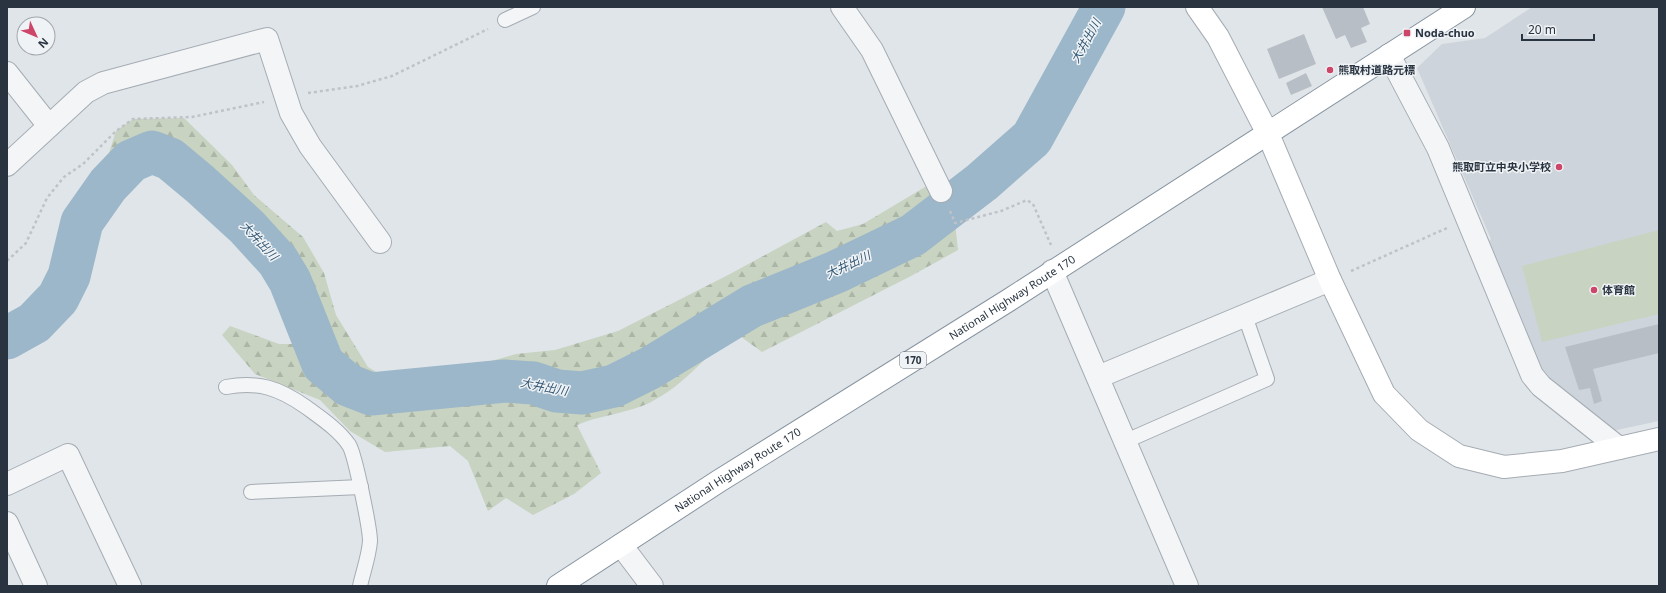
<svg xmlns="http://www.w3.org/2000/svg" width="1666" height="593" viewBox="0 0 1666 593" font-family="'Noto Sans','Noto Sans JP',sans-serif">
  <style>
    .built { fill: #ced4db }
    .forest { fill: url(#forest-firs) }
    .garden { fill: #c8d3c1 }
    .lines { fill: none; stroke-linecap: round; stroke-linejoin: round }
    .river { stroke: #9bb7c9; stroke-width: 43 }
    .building { fill: #b7bec6 }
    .lane-casing { stroke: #a5acb3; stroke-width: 16 }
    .street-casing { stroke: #a5acb3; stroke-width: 24 }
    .secondary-casing { stroke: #a5acb3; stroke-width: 24 }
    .highway-casing { stroke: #8794a0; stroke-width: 24 }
    .path { stroke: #bec3c7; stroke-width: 2.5; stroke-dasharray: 3 3; stroke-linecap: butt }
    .lane { stroke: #f3f5f7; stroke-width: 14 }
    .street { stroke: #f3f5f7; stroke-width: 22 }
    .secondary { stroke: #fff; stroke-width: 22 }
    .highway { stroke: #fff; stroke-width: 22 }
    .poi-dot { fill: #ce456a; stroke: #f0f3f6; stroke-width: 1.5 }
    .labels { text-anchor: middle; stroke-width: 3; stroke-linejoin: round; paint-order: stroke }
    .shield { fill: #f0f3f6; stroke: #656d77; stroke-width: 1 }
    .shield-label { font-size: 10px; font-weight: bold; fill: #293440 }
    .poi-label { font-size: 11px; font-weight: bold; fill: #293440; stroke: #f0f3f6; text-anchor: start }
    .street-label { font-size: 11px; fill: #293440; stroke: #f0f3f6 }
    .water-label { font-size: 12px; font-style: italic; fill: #335874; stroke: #f0f3f6 }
  </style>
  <defs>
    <pattern id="forest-firs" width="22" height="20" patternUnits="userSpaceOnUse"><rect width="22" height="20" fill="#c8d3c1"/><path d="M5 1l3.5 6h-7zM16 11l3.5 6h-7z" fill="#acb6a7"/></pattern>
  </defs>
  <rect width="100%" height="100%" fill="#e0e5e9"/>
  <polygon class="built" points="1532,7 1659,7 1659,421 1612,431 1541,381 1485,245 1491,239 1417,68 1442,44 1485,38"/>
  <path class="forest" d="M 184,118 L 232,165 L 254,195 L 303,237 L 324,273 L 336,315 L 368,367 L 392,381 L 438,376 L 516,354 L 555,350 L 618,331 L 730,274 L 826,222 L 837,231 L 863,224 L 925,187 L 941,191 L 955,223 L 958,250 L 911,276 L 762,352 L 733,331 C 706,357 678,392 642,406 C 621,414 598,416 577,425 L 601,473 L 574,494 L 533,515 L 506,498 L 488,511 L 468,461 L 450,446 L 385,452 L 350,431 L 320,400 L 255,374 L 222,335 L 230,326 L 279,344 L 308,344 L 319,337 L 295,282 L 269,241 L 170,153 L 150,147 L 128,156 L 106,177 L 102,175 L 116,131 L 133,119 Z"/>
  <polygon class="garden" points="1659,230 1659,314 1542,342 1522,266"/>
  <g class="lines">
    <polyline class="river" points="7,338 34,323 58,298 69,276 82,222 108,185 131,161 152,152 170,159 200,184 247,227 278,261 290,281 323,364 348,385 371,394 505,381 533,383 557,391 582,393 614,386 650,368 752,306 836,272 913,235 982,182 1032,138 1104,7"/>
  </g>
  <g class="building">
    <polygon points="1322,7 1363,7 1370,24 1361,28 1367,42 1351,48 1345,35 1336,39"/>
    <polygon points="1304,34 1316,64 1279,79 1267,49"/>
    <polygon points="1306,73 1312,86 1291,95 1286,83"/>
    <polygon points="1659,324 1659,353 1593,369 1602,401 1594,404 1590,388 1579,390 1565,347"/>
  </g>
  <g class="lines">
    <g class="lane-casing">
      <g id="lane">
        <polyline points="505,20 533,7"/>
        <path d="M 226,387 C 258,381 279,388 306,407 C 321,418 339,430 349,445 C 355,454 370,529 370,541 C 369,556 363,572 360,586"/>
        <polyline points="1126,441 1267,379 1245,316"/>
        <polyline points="251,492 361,487"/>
      </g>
    </g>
    <g class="street-casing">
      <g id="street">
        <polyline points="842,7 872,50 941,191"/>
        <polyline points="1389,55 1438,148 1532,375 1541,386 1619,448"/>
        <polyline points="7,73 49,126"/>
        <polyline points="7,165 86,92 103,83 267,39 291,113 310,146 380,242"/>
        <polyline points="1052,271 1187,586"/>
        <polyline points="1098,377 1330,280"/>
        <polyline points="7,484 68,455 130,586"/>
        <polyline points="7,523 36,586"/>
        <polyline points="621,545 652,586"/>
      </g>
    </g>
    <g class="secondary-casing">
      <polyline id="secondary" points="1197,7 1218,37 1268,134 1330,280 1384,394 1419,430 1459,456 1504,467 1562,461 1659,439"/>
    </g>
    <g class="highway-casing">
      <g id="highway">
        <path id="s1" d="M 558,586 L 719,481 L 1009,300 L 1464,7"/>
      </g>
    </g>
    <g class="path">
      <polyline points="308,93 357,86 392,76 488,29"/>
      <polyline points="950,211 955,223 1001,211 1027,200 1033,204 1051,245"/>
      <polyline points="7,261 26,243 47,198 64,177 83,164 116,131 133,119 192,117 264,102"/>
      <polyline points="1351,271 1447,228"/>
    </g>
    <use href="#lane" class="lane"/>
    <use href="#street" class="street"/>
    <use href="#secondary" class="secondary"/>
    <use href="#highway" class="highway"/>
  </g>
  <g class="poi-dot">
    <rect x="1403" y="29" width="8" height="8" rx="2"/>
    <circle cx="1330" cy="70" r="4"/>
    <circle cx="1559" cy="167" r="4"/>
    <circle cx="1594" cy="290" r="4"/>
  </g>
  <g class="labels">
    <rect class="shield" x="900" y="352" width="26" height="16" rx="3"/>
    <g class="shield-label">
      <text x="913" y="364">170</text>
    </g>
    <g class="poi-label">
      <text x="1415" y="37">Noda-chuo</text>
      <text x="1338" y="74">熊取村道路元標</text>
      <text x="1551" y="171" text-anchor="end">熊取町立中央小学校</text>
      <text x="1602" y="294">体育館</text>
    </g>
    <g class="street-label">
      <text dy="4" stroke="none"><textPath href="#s1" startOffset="538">National Highway Route 170</textPath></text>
      <text dy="4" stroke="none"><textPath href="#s1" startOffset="214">National Highway Route 170</textPath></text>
    </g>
    <g class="water-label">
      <text transform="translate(1086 41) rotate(-61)" y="4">大井出川</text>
      <text transform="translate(259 241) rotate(47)" y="4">大井出川</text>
      <text transform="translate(848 265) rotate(-25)" y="4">大井出川</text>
      <text transform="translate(544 387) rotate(11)" y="4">大井出川</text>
    </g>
  </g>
  <rect width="1666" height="593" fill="none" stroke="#293440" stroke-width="16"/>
  <g transform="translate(36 36) rotate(134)"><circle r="19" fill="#f0f3f6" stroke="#a0a7ad"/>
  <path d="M0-3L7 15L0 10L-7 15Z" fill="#ce456a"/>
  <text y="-6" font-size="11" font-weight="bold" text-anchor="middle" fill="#293440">N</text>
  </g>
  <path d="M1522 34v6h72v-6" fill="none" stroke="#293440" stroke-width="2"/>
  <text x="1528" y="34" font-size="12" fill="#293440" stroke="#f0f3f6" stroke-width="3" paint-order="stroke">20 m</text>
</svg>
